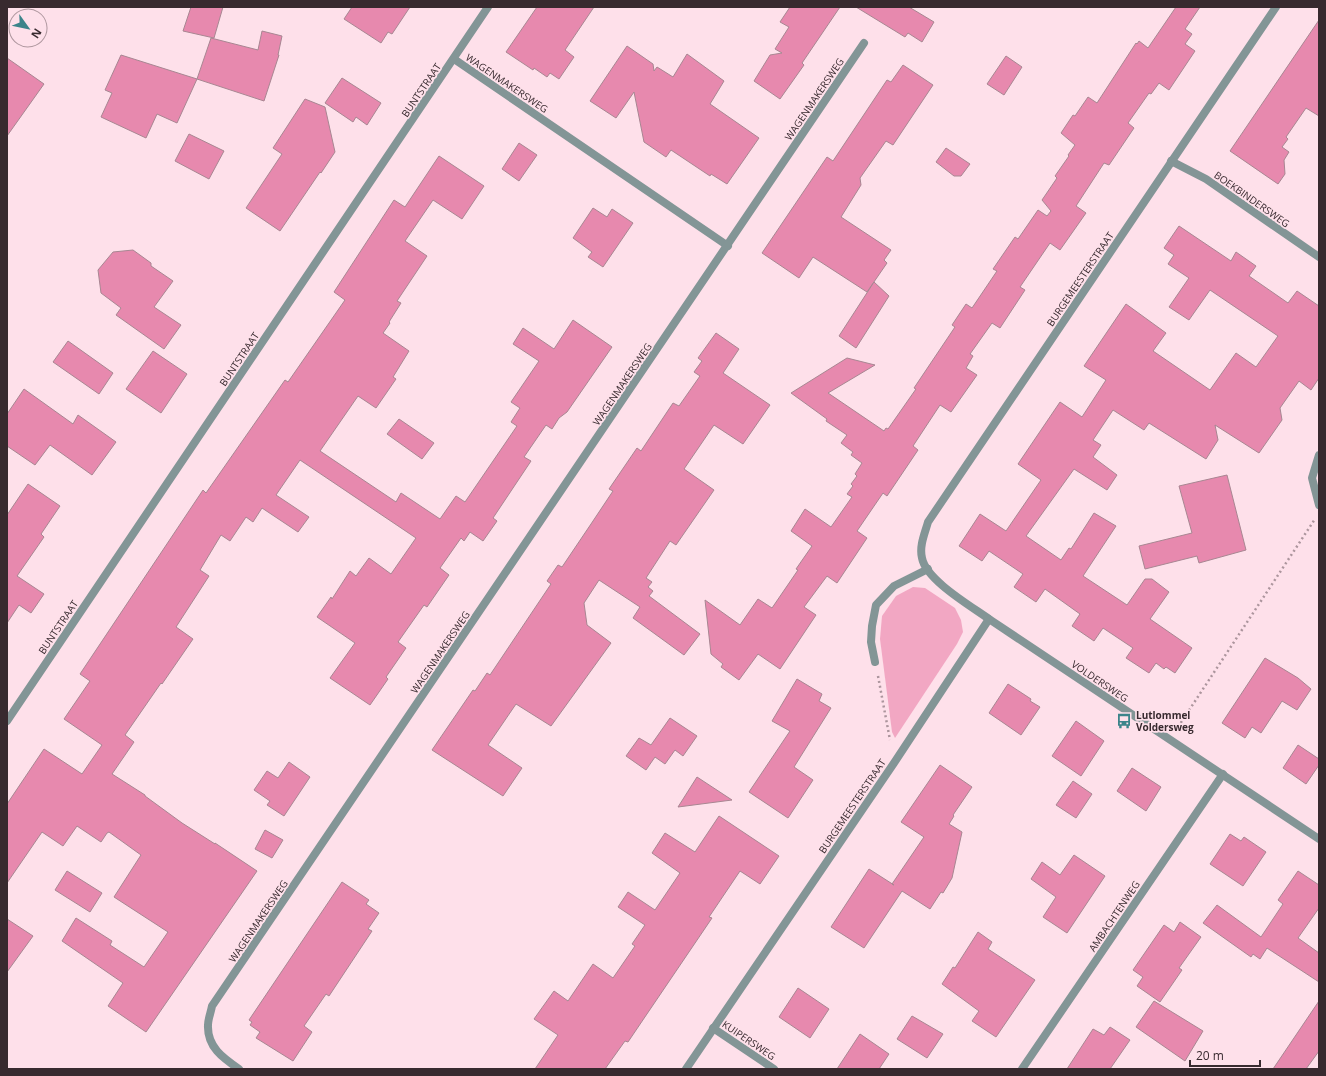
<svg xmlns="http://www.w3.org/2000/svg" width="1326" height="1076" viewBox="0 0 1326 1076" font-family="'Open Sans',sans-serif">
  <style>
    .green { fill: #f2a7c3 }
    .building { fill: #e789ae; stroke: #a88692 }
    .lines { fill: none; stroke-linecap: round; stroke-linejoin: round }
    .path { stroke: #ac959d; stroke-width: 2.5; stroke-dasharray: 2 3; stroke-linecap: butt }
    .street { stroke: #839596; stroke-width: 8 }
    .labels { text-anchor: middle; stroke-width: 3.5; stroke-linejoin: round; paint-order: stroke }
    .street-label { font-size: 10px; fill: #382a2f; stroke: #fee0ea }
    .poi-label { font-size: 10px; font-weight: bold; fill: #382a2f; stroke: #fee0ea; text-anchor: start }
  </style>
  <rect width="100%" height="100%" fill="#fee0ea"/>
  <polygon class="green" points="913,587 925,588 955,608 961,620 963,632 957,644 895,738 892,732 880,639 882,616 896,596"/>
  <g class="building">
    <polygon points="191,7 223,7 214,38 183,31"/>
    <polygon points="352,7 410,7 392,34 388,32 381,43 344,19"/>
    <polygon points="537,7 594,7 565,50 574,57 559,79 550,73 547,77 534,68 533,70 506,52"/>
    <polygon points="790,7 840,7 802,63 804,65 780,99 754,81 770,55 782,53 775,49 789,27 780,22"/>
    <polygon points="856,7 909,7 934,22 922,42 908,33 905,37"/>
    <polygon points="1176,7 1200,7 1185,29 1192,34 1185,44 1195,51 1169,90 1159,83 1151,94 1149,93 1128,123 1134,128 1109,165 1104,163 1076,206 1086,213 1060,250 1050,243 1020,287 1025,290 1000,328 992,323 970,354 973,356 966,368 977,375 951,412 940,405 913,446 918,450 887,496 883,493 857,531 867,538 837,583 827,576 804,607 816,615 780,669 758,654 739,680 721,667 723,664 711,654 705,600 740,625 758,599 772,608 798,570 796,569 812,546 791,531 805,509 831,527 852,497 847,494 853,486 851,484 857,476 855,474 862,463 851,455 853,452 841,443 847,435 826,421 827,419 791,393 847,358 875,365 828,393 884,431 886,428 888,429 916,389 914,388 955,327 952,325 966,304 972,308 997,271 993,269 1015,237 1018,239 1038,210 1047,216 1051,211 1042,200 1057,178 1055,176 1069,156 1068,155 1075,145 1061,133 1073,115 1075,116 1088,97 1097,103 1136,43 1137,44 1139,41 1148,48"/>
    <polygon points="1319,20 1319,116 1306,108 1286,137 1288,139 1282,147 1289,152 1284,160 1285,174 1278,184 1230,151"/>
    <polygon points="262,31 282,36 278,55 279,55 264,101 197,79 211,38 258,50"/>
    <polygon points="627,46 653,64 654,71 657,67 673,77 687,54 724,81 710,104 759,138 727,184 711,174 710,176 671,150 666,157 644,142 634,92 616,118 590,101"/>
    <polygon points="121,55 197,79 177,123 157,114 146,138 101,117 112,93 105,90"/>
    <polygon points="1006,56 1022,67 1004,95 987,84"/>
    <polygon points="7,58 44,84 7,136"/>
    <polygon points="903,65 933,85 893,145 886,141 860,178 861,185 841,217 891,250 884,260 887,263 867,292 813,257 799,278 762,253 827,157 833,161 887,80 891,82"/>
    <polygon points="342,78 381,103 367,125 356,117 353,122 325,103"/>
    <polygon points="305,99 325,107 335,152 321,173 320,172 280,231 246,208 282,154 273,148"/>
    <polygon points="189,134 224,151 209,179 175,161"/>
    <polygon points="519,143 537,155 519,181 502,169"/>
    <polygon points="946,148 970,164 961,176 954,176 936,162"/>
    <polygon points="439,156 484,186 462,219 433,200 405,241 427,256 397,301 401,303 389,322 390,323 383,333 409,351 393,377 396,379 376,408 358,396 320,451 396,502 401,493 440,519 456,496 465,502 517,426 511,422 520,408 511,402 539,361 513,344 523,328 554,349 573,320 612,347 567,412 559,418 552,429 546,425 524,457 531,461 493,518 497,521 483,541 470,532 464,541 461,538 440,568 449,575 427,607 424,605 398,642 406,648 386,677 388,679 370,705 330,678 355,643 317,617 331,597 332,599 350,571 356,576 369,558 391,574 416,538 300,460 276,495 309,517 298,532 262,508 253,522 246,517 230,541 221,535 200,570 209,576 176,627 193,639 162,684 161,683 125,735 134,742 112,774 145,795 145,796 182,823 215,844 215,843 257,871 146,1032 108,1006 123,983 62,941 76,918 112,941 110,945 144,967 168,932 114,897 141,855 109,832 107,833 101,842 77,826 63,846 42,832 7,883 7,804 44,749 82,774 102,745 64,719 90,681 80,674 203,490 206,493 285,380 288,382 345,300 334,292 394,200 405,207"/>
    <polygon points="593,208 607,217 612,209 633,223 603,267 588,257 592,252 573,238"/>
    <polygon points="1179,226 1231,261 1236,252 1256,266 1249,276 1288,303 1297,291 1319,306 1319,378 1311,390 1299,381 1280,408 1282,420 1259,453 1215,425 1218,440 1206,459 1149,423 1144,430 1113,410 1093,440 1101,445 1093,457 1117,475 1107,490 1074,469 1026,536 1061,560 1069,548 1071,549 1094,513 1116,526 1083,576 1127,605 1145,579 1152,579 1169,592 1150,619 1192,648 1175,673 1166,667 1164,669 1156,663 1149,673 1126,658 1133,648 1103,628 1094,641 1072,626 1080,614 1045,589 1036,602 1014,587 1023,574 989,551 982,561 959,546 980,514 1006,531 1041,480 1018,464 1060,402 1082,417 1106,380 1084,366 1126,304 1166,333 1153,351 1210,390 1236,353 1256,367 1278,336 1210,290 1189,320 1169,307 1189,278 1168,264 1174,255 1164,248"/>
    <polygon points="133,250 151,263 151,266 173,281 154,307 181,325 164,349 116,315 121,308 101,293 98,270 113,252"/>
    <polygon points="874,282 889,296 856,348 839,336"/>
    <polygon points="716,333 739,349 723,373 770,405 743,444 714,425 684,469 714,490 676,545 670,541 646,578 652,582 648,587 653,591 649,596 700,634 684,655 633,618 640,607 599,580 584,603 587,625 611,643 551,726 516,704 488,745 522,768 503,796 432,750 473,690 475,691 487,673 490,675 551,584 547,581 558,565 562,567 591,524 613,491 609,489 637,448 641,451 673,403 679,406 700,376 694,372 702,361 698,358"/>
    <polygon points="68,341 113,373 99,394 53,362"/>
    <polygon points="153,351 187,374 161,413 126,389"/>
    <polygon points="24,389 73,424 78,415 116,442 92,475 50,445 35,465 7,446 7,414"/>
    <polygon points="399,419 434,443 422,459 387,434"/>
    <polygon points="1227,475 1246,550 1199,563 1197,556 1145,569 1139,546 1192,533 1179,486"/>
    <polygon points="28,484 60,506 41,534 44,537 17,576 44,594 31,613 19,605 7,623 7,515"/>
    <polygon points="1265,658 1298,678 1311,689 1297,710 1282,701 1261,733 1252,727 1245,738 1222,723"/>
    <polygon points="797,679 822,694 819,701 831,708 794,767 813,780 788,818 749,792 790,731 772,721"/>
    <polygon points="1008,684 1031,699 1030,701 1040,707 1021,735 989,713"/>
    <polygon points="670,718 697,736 683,756 675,750 665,764 655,757 646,770 626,756 639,738 651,745"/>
    <polygon points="1076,721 1104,741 1081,776 1052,756"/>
    <polygon points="1298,745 1319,759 1319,765 1306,784 1283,768"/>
    <polygon points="289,762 310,777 284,816 267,805 270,801 254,790 267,771 278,778"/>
    <polygon points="940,765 972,787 953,815 954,816 949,824 962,832 952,878 943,893 941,892 930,909 902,891 864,948 831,927 869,869 894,885 892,884 924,837 901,822"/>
    <polygon points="1132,768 1161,787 1146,811 1117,791"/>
    <polygon points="697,777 732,800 678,807"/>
    <polygon points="1073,781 1092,794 1076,818 1056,805"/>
    <polygon points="719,816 779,856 760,884 740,871 709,917 712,918 651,1008 628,1042 625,1041 605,1069 535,1069 558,1035 534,1019 554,991 568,1001 593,964 613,978 635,946 632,944 645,925 618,907 628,892 655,910 680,873 652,853 665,833 695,852"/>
    <polygon points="265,830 283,840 272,858 255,849"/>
    <polygon points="1230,834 1241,841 1244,837 1266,852 1243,886 1210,864"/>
    <polygon points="1074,855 1105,876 1067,933 1043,917 1056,897 1031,879 1042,862 1060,875"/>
    <polygon points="67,871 102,893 90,912 55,890"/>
    <polygon points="1298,871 1319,885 1319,908 1298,938 1319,953 1319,982 1267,948 1260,959 1253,954 1251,957 1203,923 1217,905 1261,937 1283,904 1278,900"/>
    <polygon points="342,882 369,900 366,904 379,913 368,929 372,931 329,996 326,994 304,1026 312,1032 293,1061 256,1038 260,1032 250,1025 252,1022 249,1020"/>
    <polygon points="7,919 33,936 7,972"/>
    <polygon points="1180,922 1201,937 1179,968 1182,970 1160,1002 1137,986 1143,977 1133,970 1164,925 1174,932"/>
    <polygon points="978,932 992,942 988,949 1035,980 996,1037 972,1021 979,1011 942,984 953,967 955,968"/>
    <polygon points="798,988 829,1009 810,1038 779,1017"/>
    <polygon points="1154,1001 1203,1031 1185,1061 1136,1027"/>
    <polygon points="1319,1001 1319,1051 1306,1069 1273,1069"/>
    <polygon points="912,1016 943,1034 927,1058 897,1039"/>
    <polygon points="1110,1027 1130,1040 1110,1069 1067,1069 1093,1029 1104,1035"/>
    <polygon points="860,1034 889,1054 879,1069 837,1069"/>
  </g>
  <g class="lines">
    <g class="path">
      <polyline points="878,676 890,740"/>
      <polyline points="1178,727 1315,519"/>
    </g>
    <g class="street">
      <path d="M 1276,7 L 928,522 C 925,533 919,546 922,558 C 926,580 971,606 989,619 L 1319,839"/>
      <polyline points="454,59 728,246"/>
      <polyline points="1171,161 1206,179 1319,257"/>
      <polyline points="1319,455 1312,478 1319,505"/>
      <polyline points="875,662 871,642 872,626 876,605 894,586 928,569"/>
      <polyline points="7,721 488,7"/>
      <polyline points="713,1028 774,1069"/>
      <path d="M 239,1069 C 223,1058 207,1047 208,1025 C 208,1019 211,1012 212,1006 L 864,43"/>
      <polyline points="686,1069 894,763 989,619"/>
      <polyline points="1022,1069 1223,774"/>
    </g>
  </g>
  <defs>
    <g id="bus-bare" transform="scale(1.2)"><path d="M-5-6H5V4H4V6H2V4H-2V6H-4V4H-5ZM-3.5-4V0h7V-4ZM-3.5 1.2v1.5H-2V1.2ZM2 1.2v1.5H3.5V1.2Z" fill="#3c848a" stroke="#fee0ea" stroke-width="2.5" paint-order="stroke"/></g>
  </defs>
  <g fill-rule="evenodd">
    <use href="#bus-bare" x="1124" y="721"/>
  </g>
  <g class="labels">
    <g class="street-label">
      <text transform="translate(507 83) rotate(34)" y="4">WAGENMAKERSWEG</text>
      <text transform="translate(421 90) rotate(-56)" y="4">BUNTSTRAAT</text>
      <text transform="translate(814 99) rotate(-56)" y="4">WAGENMAKERSWEG</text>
      <text transform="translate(1252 199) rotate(35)" y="4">BOEKBINDERSWEG</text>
      <text transform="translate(1080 279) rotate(-56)" y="4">BURGEMEESTERSTRAAT</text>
      <text transform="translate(239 359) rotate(-56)" y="4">BUNTSTRAAT</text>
      <text transform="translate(622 384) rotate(-56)" y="4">WAGENMAKERSWEG</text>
      <text transform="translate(58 627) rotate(-56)" y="4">BUNTSTRAAT</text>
      <text transform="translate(440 652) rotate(-56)" y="4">WAGENMAKERSWEG</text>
      <text transform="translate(1100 681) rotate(34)" y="4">VOLDERSWEG</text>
      <text transform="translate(852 806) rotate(-56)" y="4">BURGEMEESTERSTRAAT</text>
      <text transform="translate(1114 916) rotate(-56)" y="4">AMBACHTENWEG</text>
      <text transform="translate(258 921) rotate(-56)" y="4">WAGENMAKERSWEG</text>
      <text transform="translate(749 1040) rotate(34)" y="4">KUIPERSWEG</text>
    </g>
    <g class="poi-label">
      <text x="1136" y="719">Lutlommel<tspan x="1136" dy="12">Voldersweg</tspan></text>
    </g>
  </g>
  <rect width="1326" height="1076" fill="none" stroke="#382a2f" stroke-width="16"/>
  <g transform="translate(28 28) rotate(123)"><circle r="19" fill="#fee0ea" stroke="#af979f"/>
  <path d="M0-3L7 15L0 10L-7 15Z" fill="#3c848a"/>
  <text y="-6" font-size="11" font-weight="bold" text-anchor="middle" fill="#382a2f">N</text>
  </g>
  <path d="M1190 1060v6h70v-6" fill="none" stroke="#382a2f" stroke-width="2"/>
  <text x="1196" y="1060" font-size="12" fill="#382a2f" stroke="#fee0ea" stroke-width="3" paint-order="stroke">20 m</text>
</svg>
